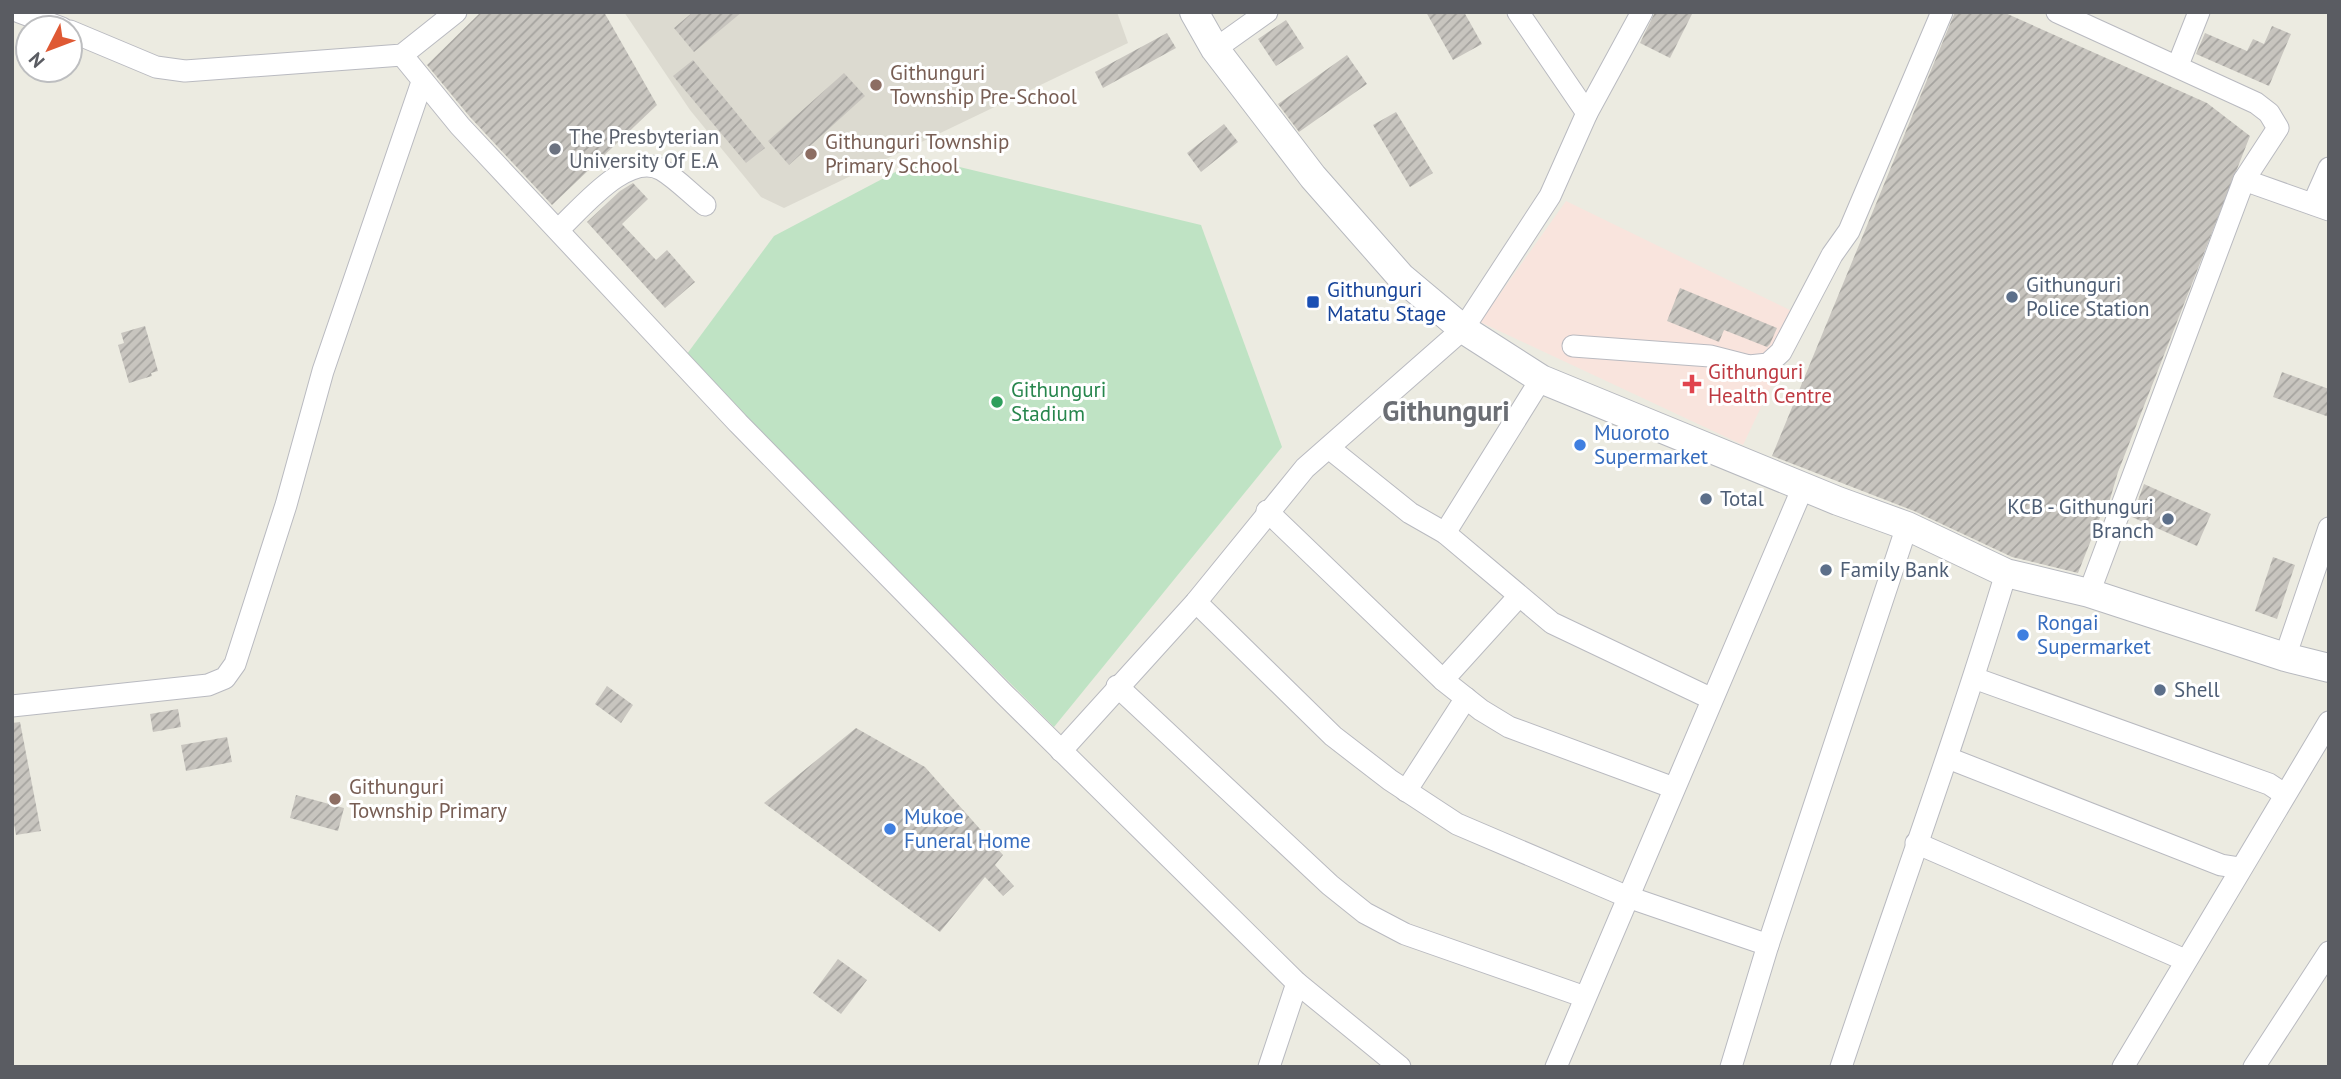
<svg xmlns="http://www.w3.org/2000/svg" width="2341" height="1079" viewBox="0 0 2341 1079" font-family="'PT Sans',sans-serif">
  <style>
    .education { fill: #dcdad0 }
    .medical { fill: #f9e4dd }
    .grass { fill: #bfe3c4 }
    .building { fill: url(#building-hatch) }
    .lines { fill: none; stroke-linecap: round; stroke-linejoin: round }
    .minor-casing { stroke: #b9bac0; stroke-width: 23 }
    .secondary-casing { stroke: #b7b9bf; stroke-width: 30 }
    .minor { stroke: #fff; stroke-width: 21 }
    .secondary { stroke: #fff; stroke-width: 28 }
    .education-dot { fill: #8d6e63; stroke: #fff; stroke-width: 2.5 }
    .worship-dot { fill: #6b7280; stroke: #fff; stroke-width: 2.5 }
    .service-dot { fill: #5c6f8a; stroke: #fff; stroke-width: 2.5 }
    .transit-dot { fill: #1a4fb4; stroke: #fff; stroke-width: 2.5 }
    .health-dot { fill: #e0444e; stroke: #fff; stroke-width: 2.5 }
    .leisure-dot { fill: #2e9e5b; stroke: #fff; stroke-width: 2.5 }
    .shop-dot { fill: #3f7fe0; stroke: #fff; stroke-width: 2.5 }
    .labels { text-anchor: middle; stroke-width: 6; stroke-linejoin: round; paint-order: stroke }
    .education-label { font-size: 21px; fill: #785e54; stroke: #fff; text-anchor: start }
    .worship-label { font-size: 21px; fill: #5b616d; stroke: #fff; text-anchor: start }
    .service-label { font-size: 21px; fill: #4e5e75; stroke: #fff; text-anchor: start }
    .transit-label { font-size: 21px; fill: #164399; stroke: #fff; text-anchor: start }
    .health-label { font-size: 21px; fill: #be3a42; stroke: #fff; text-anchor: start }
    .leisure-label { font-size: 21px; fill: #27864d; stroke: #fff; text-anchor: start }
    .shop-label { font-size: 21px; fill: #366cbe; stroke: #fff; text-anchor: start }
    .district-label { font-size: 28px; font-weight: bold; fill: #6b6e74; stroke: #fff }
  </style>
  <defs>
    <pattern id="building-hatch" width="6" height="6" patternUnits="userSpaceOnUse" patternTransform="scale(1.75)"><rect width="6" height="6" fill="#c8c5bf"/><path d="M-1 1l2-2M0 6l6-6M5 7l2-2" fill="none" stroke="#a5a39f"/></pattern>
  </defs>
  <rect width="100%" height="100%" fill="#ecebe1"/>
  <polygon class="education" points="624,12 1117,12 1128,43 784,208 761,197 690,110"/>
  <polygon class="medical" points="1566,201 1804,317 1743,445 1480,322"/>
  <polygon class="grass" points="922,158 1201,225 1282,447 1054,727 684,358 774,236"/>
  <g class="building">
    <polygon points="481,12 604,12 657,105 552,205 470,117 427,65"/>
    <polygon points="693,12 742,12 694,52 674,28"/>
    <polygon points="1426,12 1464,12 1482,44 1453,60"/>
    <polygon points="1655,12 1693,12 1670,58 1640,43"/>
    <polygon points="1955,12 2003,12 2207,103 2250,136 2118,472 2108,506 2105,505 2078,573 2012,557 1914,511 1772,456"/>
    <polygon points="1286,20 1304,48 1276,66 1258,39"/>
    <polygon points="2272,26 2291,34 2269,86 2196,54 2205,33 2247,51 2253,39 2264,44"/>
    <polygon points="1167,33 1176,48 1103,88 1095,72"/>
    <polygon points="1347,55 1367,84 1299,132 1278,104"/>
    <polygon points="693,60 765,148 746,163 673,76"/>
    <polygon points="844,73 865,96 789,165 768,141"/>
    <polygon points="1396,112 1433,173 1410,187 1373,125"/>
    <polygon points="1224,124 1238,142 1201,172 1187,153"/>
    <polygon points="633,183 648,199 622,224 656,260 667,250 695,282 665,308 587,222 620,191"/>
    <polygon points="1680,288 1777,328 1770,344 1767,347 1724,330 1719,342 1667,321"/>
    <polygon points="145,326 158,371 151,373 152,376 129,383 118,345 124,343 121,333"/>
    <polygon points="2282,372 2329,389 2329,417 2273,397"/>
    <polygon points="2144,484 2211,514 2197,546 2132,517"/>
    <polygon points="2273,557 2295,565 2277,619 2255,611"/>
    <polygon points="607,686 633,705 621,723 595,704"/>
    <polygon points="178,709 181,727 153,732 150,714"/>
    <polygon points="20,722 41,831 16,835 12,813 12,723"/>
    <polygon points="856,728 925,767 1003,855 995,865 1014,886 1003,896 985,877 940,932 764,803"/>
    <polygon points="227,737 232,762 186,771 181,745"/>
    <polygon points="296,795 344,808 338,831 290,818"/>
    <polygon points="838,959 867,980 841,1014 813,993"/>
  </g>
  <g class="lines">
    <g class="minor-casing">
      <g id="minor">
        <polyline points="19,12 62,28"/>
        <polyline points="1518,12 1587,113"/>
        <polyline points="2057,12 2256,103 2269,113 2278,128 2244,180"/>
        <polyline points="70,31 156,67 185,71 402,55 456,12"/>
        <polyline points="1215,49 1267,12"/>
        <polyline points="402,55 460,126 738,423 1004,694 1297,983 1400,1067"/>
        <polyline points="2178,65 2199,12"/>
        <polyline points="2313,204 2329,168"/>
        <path d="M 558,230 C 581,209 628,150 662,170 C 677,179 691,194 705,205"/>
        <polyline points="1573,346 1710,356 1749,366 1768,364 1781,352 1832,255 1849,231 1942,12"/>
        <polyline points="1329,448 1410,513 1445,533 1552,623 1712,699"/>
        <polyline points="1267,511 1443,680 1481,710 1509,727 1674,788"/>
        <polyline points="1445,533 1541,379"/>
        <polyline points="2089,593 2244,180 2329,210"/>
        <polyline points="1196,602 1333,736 1390,780 1457,824 1628,897 1768,945"/>
        <polyline points="2285,657 2329,528"/>
        <polyline points="1974,678 2269,784 2284,794"/>
        <polyline points="1443,680 1519,596"/>
        <polyline points="1117,686 1330,885 1365,913 1405,934 1585,997"/>
        <polyline points="12,706 208,685 225,678 235,664 286,505 323,371 422,82"/>
        <polyline points="1061,751 1196,602 1305,468 1463,329 1550,196 1587,113 1642,12"/>
        <polyline points="1948,758 2221,865 2240,868"/>
        <polyline points="1406,791 1466,698"/>
        <polyline points="1916,843 2185,960"/>
        <polyline points="1269,1067 1297,983"/>
        <polyline points="1556,1067 1803,487"/>
        <polyline points="1731,1067 1768,945 1907,526"/>
        <path d="M 1841,1067 C 1896,902 1956,739 2006,573"/>
        <polyline points="2123,1067 2329,722"/>
        <polyline points="2254,1067 2329,952"/>
      </g>
    </g>
    <g class="secondary-casing">
      <polyline id="secondary" points="1194,12 1215,49 1313,177 1401,277 1463,329 1541,379 1838,501 1907,526 2006,573 2089,593 2285,657 2329,668"/>
    </g>
    <use href="#minor" class="minor"/>
    <use href="#secondary" class="secondary"/>
  </g>
  <g class="education-dot">
    <circle cx="876" cy="85" r="7"/>
    <circle cx="811" cy="154" r="7"/>
    <circle cx="335" cy="799" r="7"/>
  </g>
  <circle class="worship-dot" cx="555" cy="149" r="7"/>
  <g class="service-dot">
    <circle cx="2012" cy="297" r="7"/>
    <circle cx="1706" cy="499" r="7"/>
    <circle cx="2168" cy="519" r="7"/>
    <circle cx="1826" cy="570" r="7"/>
    <circle cx="2160" cy="690" r="7"/>
  </g>
  <rect class="transit-dot" x="1306" y="295" width="14" height="14" rx="3.5"/>
  <path class="health-dot" d="M1688.5 373.5h7v7h7v7h-7v7h-7v-7h-7v-7h7z"/>
  <circle class="leisure-dot" cx="997" cy="402" r="7"/>
  <g class="shop-dot">
    <circle cx="1580" cy="445" r="7"/>
    <circle cx="2023" cy="635" r="7"/>
    <circle cx="890" cy="829" r="7"/>
  </g>
  <g class="labels">
    <g class="education-label">
      <text x="890" y="80">Githunguri<tspan x="890" dy="24">Township Pre-School</tspan></text>
      <text x="825" y="149">Githunguri Township<tspan x="825" dy="24">Primary School</tspan></text>
      <text x="349" y="794">Githunguri<tspan x="349" dy="24">Township Primary</tspan></text>
    </g>
    <g class="worship-label">
      <text x="569" y="144">The Presbyterian<tspan x="569" dy="24">University Of E.A</tspan></text>
    </g>
    <g class="service-label">
      <text x="2026" y="292">Githunguri<tspan x="2026" dy="24">Police Station</tspan></text>
      <text x="1720" y="506">Total</text>
      <text x="2154" y="514" text-anchor="end">KCB - Githunguri<tspan x="2154" dy="24">Branch</tspan></text>
      <text x="1840" y="577">Family Bank</text>
      <text x="2174" y="697">Shell</text>
    </g>
    <g class="transit-label">
      <text x="1327" y="297">Githunguri<tspan x="1327" dy="24">Matatu Stage</tspan></text>
    </g>
    <g class="health-label">
      <text x="1708" y="379">Githunguri<tspan x="1708" dy="24">Health Centre</tspan></text>
    </g>
    <g class="leisure-label">
      <text x="1011" y="397">Githunguri<tspan x="1011" dy="24">Stadium</tspan></text>
    </g>
    <g class="shop-label">
      <text x="1594" y="440">Muoroto<tspan x="1594" dy="24">Supermarket</tspan></text>
      <text x="2037" y="630">Rongai<tspan x="2037" dy="24">Supermarket</tspan></text>
      <text x="904" y="824">Mukoe<tspan x="904" dy="24">Funeral Home</tspan></text>
    </g>
    <g class="district-label">
      <text x="1446" y="421">Githunguri</text>
    </g>
  </g>
  <rect width="2341" height="1079" fill="none" stroke="#5a5c62" stroke-width="28"/>
  <g transform="translate(49 49) rotate(228)"><circle r="33" fill="#ffffff" stroke="#bdbec0" stroke-width="2"/>
  <path d="M0-5L12 26L0 18L-12 26Z" fill="#df5934"/>
  <text y="-10" font-size="19" font-weight="bold" text-anchor="middle" fill="#5a5c62">N</text>
  </g>
</svg>
